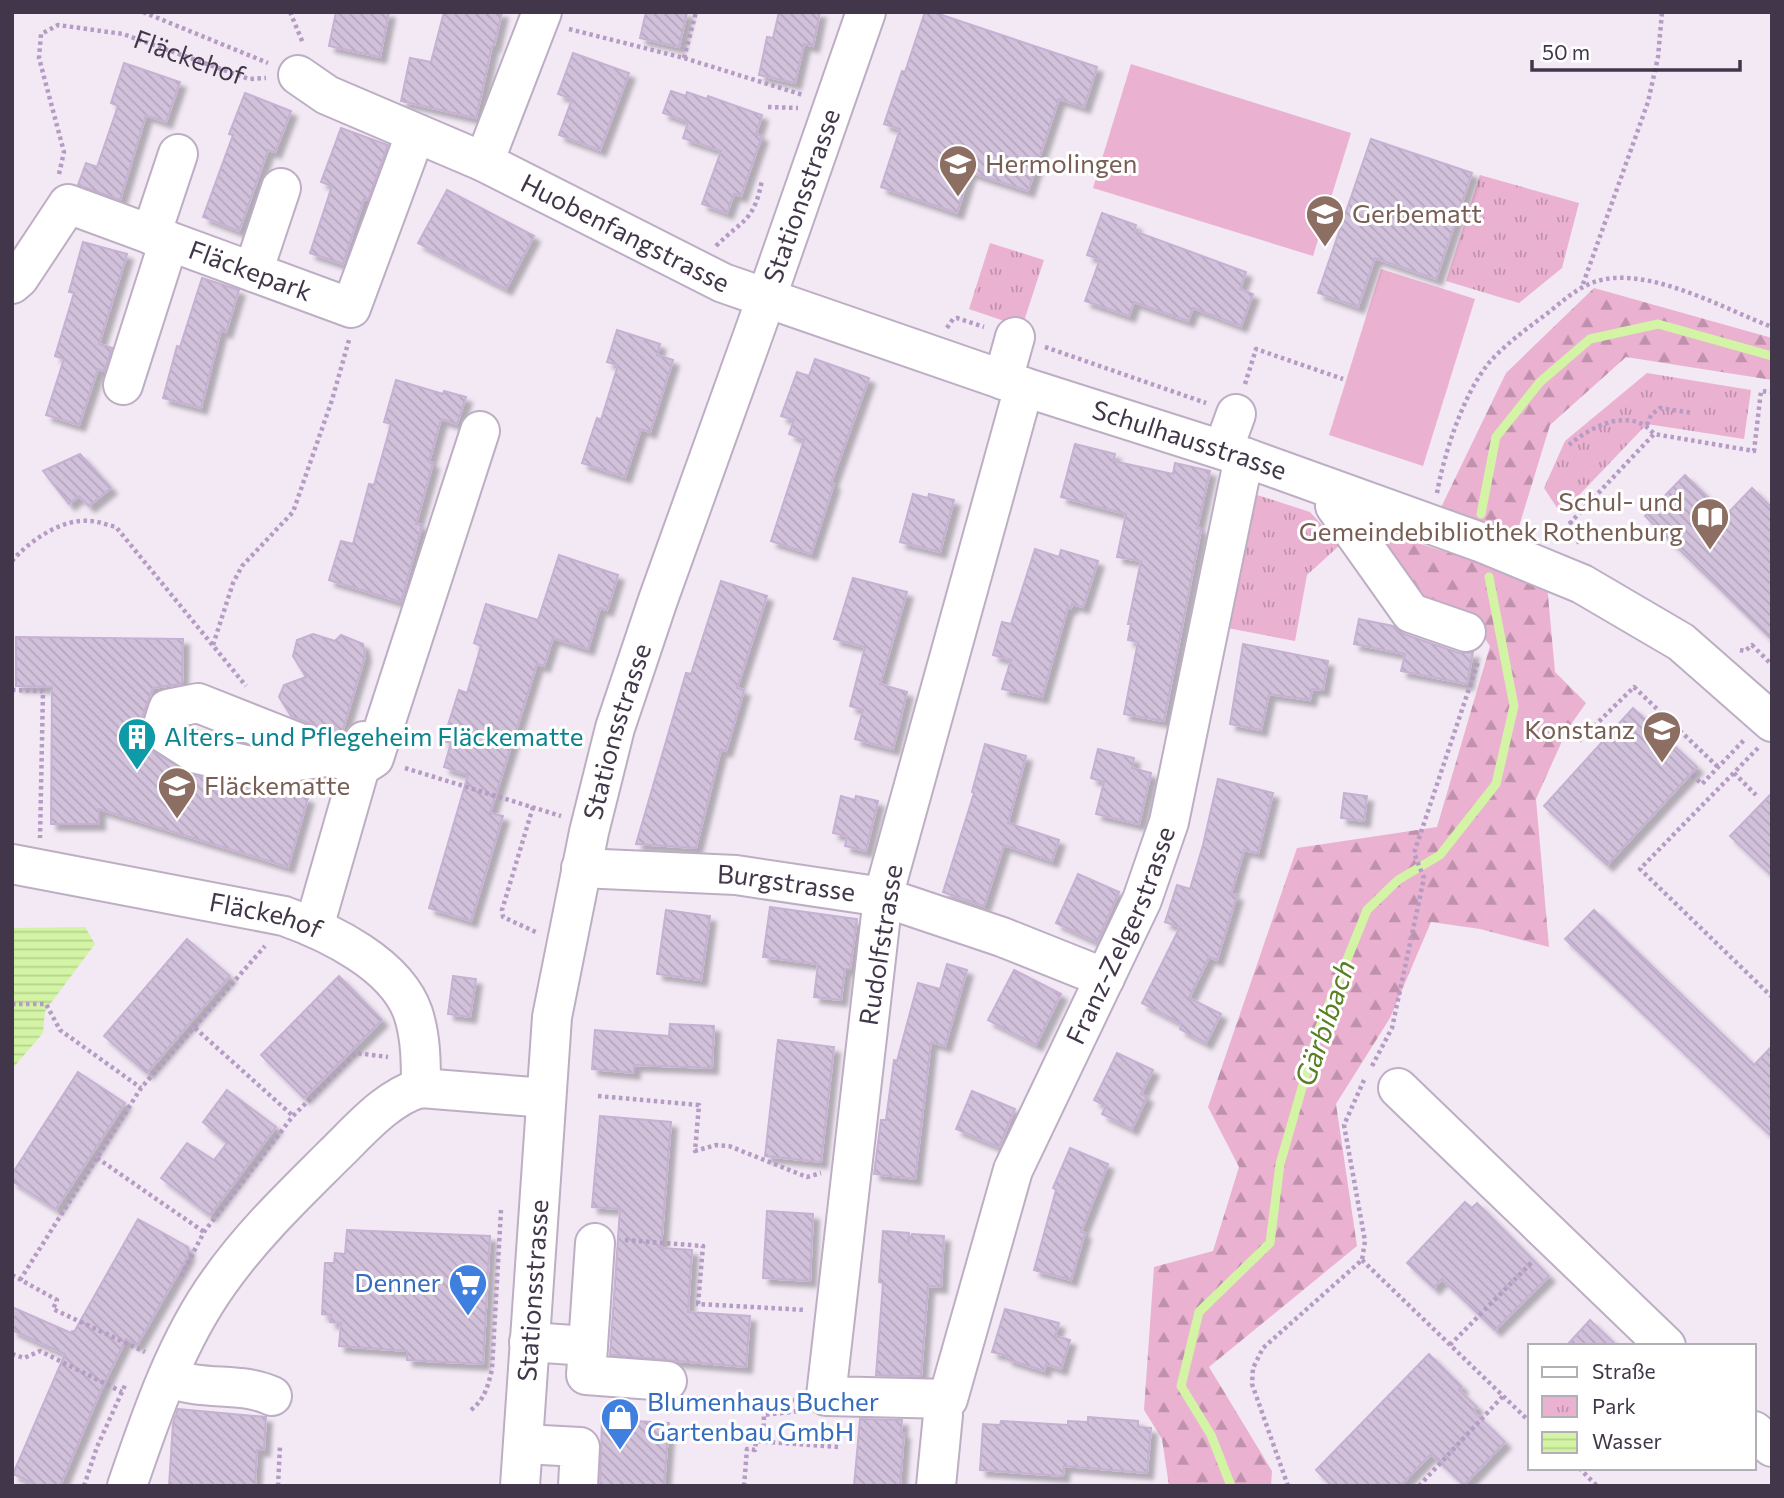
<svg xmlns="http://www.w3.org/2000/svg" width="1784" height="1498" viewBox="0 0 1784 1498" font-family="Commissioner,sans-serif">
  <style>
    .grass { fill: #ebb1d1 }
    .forest { fill: url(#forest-firs) }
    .park { fill: url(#park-tufts) }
    .water { fill: url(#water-rules) }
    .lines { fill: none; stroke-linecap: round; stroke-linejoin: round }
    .stream { stroke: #d3f4a4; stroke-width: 9 }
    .building { fill: url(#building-back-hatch); stroke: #c6b1d3; stroke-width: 2; filter: url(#shadow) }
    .minor-casing { stroke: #bdaec4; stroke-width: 42 }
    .path { stroke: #b69cc4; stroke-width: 4.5; stroke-dasharray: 3.5 3.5; stroke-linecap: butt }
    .minor { stroke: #fff; stroke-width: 38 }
    .labels { text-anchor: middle; stroke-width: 6; stroke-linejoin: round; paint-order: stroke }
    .street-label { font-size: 26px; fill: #42374a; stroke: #fff }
    .education-label { font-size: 26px; fill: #785e54; stroke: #fff; text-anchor: start }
    .culture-label { font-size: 26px; fill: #0d838f; stroke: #fff; text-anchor: start }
    .shop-label { font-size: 26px; fill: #366cbe; stroke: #fff; text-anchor: end }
    .water-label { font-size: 28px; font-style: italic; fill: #588021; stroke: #fff }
  </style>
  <defs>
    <pattern id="forest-firs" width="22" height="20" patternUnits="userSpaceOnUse" patternTransform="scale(1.75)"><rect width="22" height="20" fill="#ebb1d1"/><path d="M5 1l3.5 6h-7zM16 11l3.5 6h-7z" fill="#c091ac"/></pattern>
    <pattern id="park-tufts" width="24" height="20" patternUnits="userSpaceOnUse" patternTransform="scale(1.75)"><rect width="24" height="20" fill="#ebb1d1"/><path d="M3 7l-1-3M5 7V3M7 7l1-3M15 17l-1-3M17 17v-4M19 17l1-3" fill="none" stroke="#c091ac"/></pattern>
    <pattern id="water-rules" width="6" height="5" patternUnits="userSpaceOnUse" patternTransform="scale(1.75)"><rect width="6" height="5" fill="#d3f4a4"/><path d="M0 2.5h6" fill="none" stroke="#b6d28f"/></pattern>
    <pattern id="building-back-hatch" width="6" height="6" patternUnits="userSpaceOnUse" patternTransform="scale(1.75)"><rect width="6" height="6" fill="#d1c1db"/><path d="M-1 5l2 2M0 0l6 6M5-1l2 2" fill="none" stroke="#b5a6bd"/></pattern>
    <filter id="shadow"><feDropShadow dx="6" dy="6" stdDeviation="2" flood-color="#0004"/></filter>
  </defs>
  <rect width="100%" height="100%" fill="#f2e9f5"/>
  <g class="grass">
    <polygon points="1131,64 1351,133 1313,256 1093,188"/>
    <polygon points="1381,269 1475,299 1423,466 1329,435"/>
  </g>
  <g class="forest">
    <polygon points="1594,288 1772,338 1772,380 1626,357 1550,425 1513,546 1433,524 1506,373"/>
    <polygon points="1364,526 1547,584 1555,672 1586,703 1567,730 1536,799 1549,947 1480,929 1431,922 1390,1018 1336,1104 1357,1246 1209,1367 1272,1471 1271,1486 1169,1486 1162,1439 1144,1410 1154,1267 1213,1251 1239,1167 1208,1107 1297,848 1437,827 1490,646 1480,632 1411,613"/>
  </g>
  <g class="park">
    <polygon points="1480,175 1579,203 1562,268 1519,303 1446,281"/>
    <polygon points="990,243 1044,260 1022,327 969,309"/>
    <polygon points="1647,373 1751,390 1744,439 1647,424 1561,514 1544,488 1565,441"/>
    <polygon points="1248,492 1310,512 1340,545 1307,575 1295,641 1222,627"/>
  </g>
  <polygon class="water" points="85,927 95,944 45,1011 43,1033 12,1069 12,928"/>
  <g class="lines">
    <g class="stream">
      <polyline points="1481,514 1496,437 1540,382 1590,339 1658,324 1772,356"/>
      <polyline points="1231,1486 1211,1435 1181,1386 1199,1312 1270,1243 1280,1164 1319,1029 1367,910 1398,880 1440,855 1496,784 1514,706 1489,577"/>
    </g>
  </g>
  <g class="building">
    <polygon points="336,12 389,12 380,57 329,46"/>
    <polygon points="444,12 502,12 494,46 492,46 476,118 401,101 410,58 431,62"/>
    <polygon points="646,12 687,12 679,47 640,38"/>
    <polygon points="779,12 820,12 813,46 804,44 795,83 759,75 767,37 773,38"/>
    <polygon points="925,12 933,12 1097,67 1084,107 1059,99 1028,191 970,172 957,213 881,187 900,129 884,124 902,71 905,72"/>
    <polygon points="573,53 629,73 600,150 559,135 572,99 558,94"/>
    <polygon points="124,63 180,82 166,122 146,115 120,200 78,185 86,163 97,167 118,106 111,103"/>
    <polygon points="671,91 686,96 687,92 707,99 708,96 762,115 756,134 762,136 741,196 734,194 727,213 702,204 721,151 683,138 688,122 663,113"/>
    <polygon points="245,93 291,111 275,152 268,150 239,231 203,217 233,135 229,134"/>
    <polygon points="341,128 388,145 368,200 364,199 343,264 310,253 332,186 321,182"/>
    <polygon points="1371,139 1472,173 1436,279 1375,258 1358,307 1318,293"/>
    <polygon points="447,190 534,236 506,289 418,243"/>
    <polygon points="1102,213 1136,225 1134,231 1246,272 1240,289 1253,294 1241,326 1193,308 1188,321 1134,302 1129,316 1085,301 1100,259 1087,255"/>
    <polygon points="83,242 127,254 99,344 112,348 104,371 98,369 79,425 46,415 64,359 55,356 74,293 69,292"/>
    <polygon points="202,278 239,290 226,332 221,330 201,408 163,398 177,346 180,347"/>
    <polygon points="617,330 660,344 657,355 673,360 650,432 641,429 625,477 582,463 597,418 601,420 618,365 607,362"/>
    <polygon points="815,359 869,378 831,483 834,484 811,554 771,541 804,440 789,434 794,420 781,416 797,372 809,376"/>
    <polygon points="396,380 443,394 444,391 466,397 457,424 441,419 429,462 433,463 416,524 422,525 401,602 329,580 341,541 353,544 369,484 374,485 391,424 384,422"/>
    <polygon points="1075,444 1115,454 1113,461 1173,474 1175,463 1210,471 1197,528 1201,529 1164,721 1124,714 1138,642 1128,640 1131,624 1128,624 1141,561 1117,557 1126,514 1061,497"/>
    <polygon points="80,454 111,488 89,506 79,496 69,504 43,471"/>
    <polygon points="1685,475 1726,515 1752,488 1772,508 1772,640 1645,516"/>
    <polygon points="913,494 928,498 929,494 954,500 940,552 900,542"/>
    <polygon points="1035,549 1059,557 1061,550 1098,561 1083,607 1072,604 1071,608 1068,607 1042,697 1002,689 1011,660 993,655 1002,622 1011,624"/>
    <polygon points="559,555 618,575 607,610 600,608 588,649 553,638 544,666 537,664 490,813 503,816 471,921 429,908 468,775 444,767 451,743 443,741 459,690 467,693 481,646 474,643 486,604 538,620"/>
    <polygon points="853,578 907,592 880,684 907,692 893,749 855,739 863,710 850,706 865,647 834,639"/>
    <polygon points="721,581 767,596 737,688 744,690 726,751 721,749 696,848 636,844 686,673 691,674"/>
    <polygon points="1359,619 1393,626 1404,634 1459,653 1473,652 1467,684 1401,671 1405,654 1354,644"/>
    <polygon points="313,634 335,641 341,635 363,644 365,656 341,736 291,716 279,697 284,685 306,677 293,656 297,640"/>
    <polygon points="16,637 183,639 182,684 153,688 136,733 139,734 136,744 148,748 192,775 251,788 272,787 308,798 288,867 99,809 99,824 51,824 52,687 16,686"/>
    <polygon points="1243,644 1328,661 1323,690 1312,689 1310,700 1269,694 1261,730 1230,724"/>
    <polygon points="1633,708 1697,767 1607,865 1544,806"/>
    <polygon points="985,744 1026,756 1008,823 1059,840 1052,861 1004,845 984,906 943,892 974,793 972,792"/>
    <polygon points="1098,749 1134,758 1132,768 1151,773 1139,824 1096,814 1104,782 1091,778"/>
    <polygon points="1218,779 1273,793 1258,853 1244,850 1231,894 1237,895 1217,960 1209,957 1189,998 1221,1014 1206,1043 1180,1029 1182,1024 1142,1003 1180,927 1165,922 1177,885 1190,889 1203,845"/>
    <polygon points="1344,793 1367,796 1364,821 1341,818"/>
    <polygon points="1772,793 1772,876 1730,836"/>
    <polygon points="841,796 855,800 856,796 878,801 866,851 845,846 847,836 833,833"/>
    <polygon points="1078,874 1119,892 1097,942 1056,923"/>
    <polygon points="770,907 857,919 850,969 845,969 841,1000 814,997 818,964 763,957"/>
    <polygon points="666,910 710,916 701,980 657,974"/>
    <polygon points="1594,910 1754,1065 1772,1046 1772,1137 1565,939"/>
    <polygon points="187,939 230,976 147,1073 104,1036"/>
    <polygon points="947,964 967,970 945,1046 931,1042 915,1179 874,1174 881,1120 886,1120 894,1060 897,1061 918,983 940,989"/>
    <polygon points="1014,970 1061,994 1036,1045 988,1020"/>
    <polygon points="339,976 382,1020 304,1098 261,1055"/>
    <polygon points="453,976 476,979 470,1017 448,1014"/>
    <polygon points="670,1024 714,1026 712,1068 634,1065 634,1073 592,1069 595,1030 669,1036"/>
    <polygon points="778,1040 834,1047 821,1162 765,1156"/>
    <polygon points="1117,1053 1153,1070 1141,1094 1147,1097 1132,1129 1102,1114 1106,1106 1094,1100"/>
    <polygon points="78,1072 125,1103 56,1209 12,1181 12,1174"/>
    <polygon points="227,1090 276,1127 210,1215 161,1178 187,1143 214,1160 227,1143 203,1122"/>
    <polygon points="972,1091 1015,1109 999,1147 956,1129"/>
    <polygon points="600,1116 671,1122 661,1248 692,1250 688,1312 750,1316 746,1367 610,1355 620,1209 592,1207"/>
    <polygon points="1070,1148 1108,1164 1081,1232 1085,1233 1071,1280 1034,1270 1056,1190 1053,1188"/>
    <polygon points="1465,1202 1472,1208 1477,1203 1549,1276 1495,1330 1442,1279 1434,1288 1407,1263"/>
    <polygon points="767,1211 813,1214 810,1281 763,1278"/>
    <polygon points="138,1219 188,1247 188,1256 137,1345 126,1339 101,1390 60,1486 39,1486 13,1474 65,1354 12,1330 12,1307 71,1333 72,1331 74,1332"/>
    <polygon points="347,1230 490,1236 483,1364 407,1360 407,1351 339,1346 341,1323 330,1322 331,1315 322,1314 325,1263 334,1263 335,1253 345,1254"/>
    <polygon points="883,1231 909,1233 908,1242 912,1234 944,1236 941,1287 928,1286 921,1376 876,1375 883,1283 879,1282"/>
    <polygon points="1005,1309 1059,1323 1055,1336 1070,1340 1061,1369 1046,1364 1044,1371 1007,1359 1008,1356 992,1352"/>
    <polygon points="1590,1320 1617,1346 1566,1346"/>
    <polygon points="1429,1354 1462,1387 1459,1390 1477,1407 1473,1411 1505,1442 1464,1485 1431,1454 1400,1486 1332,1486 1316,1470"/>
    <polygon points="178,1409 266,1417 264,1450 257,1450 255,1486 169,1486 173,1423"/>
    <polygon points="1088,1417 1138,1421 1138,1427 1151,1428 1147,1473 1064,1466 1063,1476 980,1470 983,1424 1000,1425 1001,1421 1068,1425 1068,1421 1088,1422"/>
    <polygon points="602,1419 669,1423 664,1486 600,1486"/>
    <polygon points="860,1419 902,1420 901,1433 904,1433 900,1486 854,1486"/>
  </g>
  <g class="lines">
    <g class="minor-casing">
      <g id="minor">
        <path id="s2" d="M 298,75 L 327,95 L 484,162 L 723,283 L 1024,387 L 1244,457 L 1480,542 L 1582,584 L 1681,642 L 1772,722"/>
        <polyline points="484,162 542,12"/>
        <polyline points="151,235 178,154"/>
        <polyline points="253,272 281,188"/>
        <path id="s3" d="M 12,284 L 19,278 L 68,204 L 351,308 L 415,135"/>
        <polyline points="1003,380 1015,337"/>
        <polyline points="123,385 169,241"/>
        <path id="s4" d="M 1024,387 L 883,897 L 826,1396 L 948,1399 L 1013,1170 L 1142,900 L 1169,822 L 1244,457"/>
        <polyline points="1223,450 1236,414"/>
        <polyline points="1336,491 1335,506 1411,613 1466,632"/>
        <polyline points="334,756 255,767 197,754 161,731 168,709 198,703 360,767 364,741"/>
        <path id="s5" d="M 12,864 L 284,916 C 329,932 396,964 413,1013 C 421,1037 421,1063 421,1088"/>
        <path id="s6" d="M 581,868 L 736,875 L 883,897 L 1002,937 L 1105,978"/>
        <polyline points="314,927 360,767 374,758 480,431"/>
        <polyline points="1398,1088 1666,1346"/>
        <polyline points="529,1342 588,1346 595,1243"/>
        <polyline points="588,1346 586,1375 667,1381"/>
        <path d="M 168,1377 C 203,1392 240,1381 272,1396"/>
        <polyline points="1754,1431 1772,1447"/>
        <polyline points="523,1444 580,1447 578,1486"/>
        <path d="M 127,1486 C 151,1416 176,1342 219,1282 C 252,1235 293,1196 334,1155 C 359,1131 387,1097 421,1088 L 546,1098"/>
        <path id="s7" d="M 520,1486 L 552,1017 L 589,832 L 615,728 L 658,600 L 766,299 L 866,12"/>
        <polyline points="936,1486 943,1415"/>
      </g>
    </g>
    <g class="path">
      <polyline points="143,12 268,63"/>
      <polyline points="290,12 303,43"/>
      <polyline points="569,29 684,58 803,95"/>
      <polyline points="684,58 696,12"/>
      <polyline points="768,107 798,108"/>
      <path id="s1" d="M 59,174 L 64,152 L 39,58 L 41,34 L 58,25 L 123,34 L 249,79 L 266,78"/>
      <path d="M 716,246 C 743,219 754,222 762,180"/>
      <polyline points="1583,284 1648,102 1658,57 1662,12"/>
      <polyline points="947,328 953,319 957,318 984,327"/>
      <polyline points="1045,347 1206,403"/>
      <polyline points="1245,384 1256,349 1343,379"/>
      <polyline points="1647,425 1651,415 1660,408 1693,413"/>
      <path d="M 1569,445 C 1591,426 1631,406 1654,434"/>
      <path d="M 1437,493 C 1444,454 1463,395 1488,364 C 1505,344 1528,328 1549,312 C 1570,295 1586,280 1614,278 C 1665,275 1725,309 1772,327"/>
      <polyline points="1570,521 1580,546"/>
      <polyline points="1555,539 1654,434 1754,451 1761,391 1772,392"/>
      <path d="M 12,561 C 28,542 62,518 89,521 C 98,521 107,525 116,527 L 246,686"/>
      <polyline points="213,645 233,583 242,566 293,512 332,400 349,340"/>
      <polyline points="1740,650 1745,651 1752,645 1772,665"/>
      <polyline points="12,690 43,691 40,838"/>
      <polyline points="1579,741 1634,687 1718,767"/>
      <polyline points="1758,748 1640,869 1772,997"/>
      <polyline points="405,768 561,816"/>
      <polyline points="1734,773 1756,795"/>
      <polyline points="1692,775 1702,784 1745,739"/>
      <polyline points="533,807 502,910 503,917 538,933"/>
      <polyline points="12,1004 46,1004 60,1030 141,1088"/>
      <polyline points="195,1028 293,1116"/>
      <polyline points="1372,1066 1392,1028 1424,878 1414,853 1478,662"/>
      <polyline points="598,1096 699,1105 695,1151 716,1145 729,1146 807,1177 821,1173"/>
      <polyline points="97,1158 204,1232"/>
      <polyline points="625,1240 703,1246 698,1304 806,1310"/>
      <polyline points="1362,1260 1530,1422"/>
      <polyline points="12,1275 57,1300 53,1309 145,1352"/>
      <polyline points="181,1276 204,1232 293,1116 356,1053 388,1057"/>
      <polyline points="20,1280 141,1088 265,946"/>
      <polyline points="1450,1345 1533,1261"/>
      <polyline points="12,1354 24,1358 40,1351 122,1392"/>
      <polyline points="695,1398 794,1400"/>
      <path d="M 471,1410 C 485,1399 488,1386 492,1369 L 501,1210"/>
      <polyline points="763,1441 764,1415 799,1411"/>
      <polyline points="1579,1468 1597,1486"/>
      <polyline points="84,1486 97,1447 126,1383"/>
      <polyline points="278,1486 280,1446"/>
      <polyline points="744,1486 747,1449 755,1450 756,1441 838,1447"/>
      <polyline points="1288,1486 1252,1384 1253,1368 1263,1348 1362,1260 1365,1241 1344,1125 1364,1080"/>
      <polyline points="1419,1486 1503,1396"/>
    </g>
    <use href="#minor" class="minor"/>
  </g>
  <defs>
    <g id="school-pin" transform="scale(2.0125)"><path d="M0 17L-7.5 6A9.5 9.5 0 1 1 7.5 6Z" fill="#8d6e63" stroke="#fff"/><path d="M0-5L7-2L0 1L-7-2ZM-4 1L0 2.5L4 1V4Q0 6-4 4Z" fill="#fff"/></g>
    <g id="library-pin" transform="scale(2.0125)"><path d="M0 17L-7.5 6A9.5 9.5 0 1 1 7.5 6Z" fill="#8d6e63" stroke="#fff"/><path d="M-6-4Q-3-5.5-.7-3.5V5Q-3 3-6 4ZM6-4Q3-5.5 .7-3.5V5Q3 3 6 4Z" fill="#fff"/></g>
    <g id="building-pin" transform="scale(2.0125)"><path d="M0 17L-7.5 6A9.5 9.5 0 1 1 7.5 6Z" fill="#0f9aa8" stroke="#fff"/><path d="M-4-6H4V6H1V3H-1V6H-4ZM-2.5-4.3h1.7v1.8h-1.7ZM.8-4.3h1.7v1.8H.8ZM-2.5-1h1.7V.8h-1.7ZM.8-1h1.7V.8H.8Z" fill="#fff"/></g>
    <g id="supermarket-pin" transform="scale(2.0125)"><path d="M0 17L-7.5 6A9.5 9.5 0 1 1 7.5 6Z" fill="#3f7fe0" stroke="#fff"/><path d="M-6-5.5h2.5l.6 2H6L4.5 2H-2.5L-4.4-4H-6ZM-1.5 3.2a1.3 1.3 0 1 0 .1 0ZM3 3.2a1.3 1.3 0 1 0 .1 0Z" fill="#fff"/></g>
    <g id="shop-pin" transform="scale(2.0125)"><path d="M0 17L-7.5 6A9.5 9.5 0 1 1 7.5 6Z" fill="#3f7fe0" stroke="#fff"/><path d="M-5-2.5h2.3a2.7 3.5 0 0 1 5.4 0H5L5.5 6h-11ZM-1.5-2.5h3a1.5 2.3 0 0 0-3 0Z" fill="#fff"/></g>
  </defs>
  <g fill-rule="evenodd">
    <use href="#school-pin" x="958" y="164"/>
    <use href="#school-pin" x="1325" y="214"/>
    <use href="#library-pin" x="1710" y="517"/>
    <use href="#school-pin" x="1662" y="730"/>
    <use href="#building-pin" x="137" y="737"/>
    <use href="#school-pin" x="177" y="786"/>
    <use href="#supermarket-pin" x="468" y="1283"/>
    <use href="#shop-pin" x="620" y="1417"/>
  </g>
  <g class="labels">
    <g class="street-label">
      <text dy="9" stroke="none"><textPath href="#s1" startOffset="299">Fläckehof</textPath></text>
      <text dy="9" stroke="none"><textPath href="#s7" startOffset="1330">Stationsstrasse</textPath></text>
      <text dy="9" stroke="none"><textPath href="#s2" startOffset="364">Huobenfangstrasse</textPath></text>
      <text dy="9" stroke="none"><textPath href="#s3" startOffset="292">Fläckepark</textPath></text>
      <text dy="9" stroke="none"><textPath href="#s2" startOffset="966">Schulhausstrasse</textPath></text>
      <text dy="9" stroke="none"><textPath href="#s7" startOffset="763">Stationsstrasse</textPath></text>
      <text dy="9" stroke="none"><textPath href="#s6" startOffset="206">Burgstrasse</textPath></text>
      <text dy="9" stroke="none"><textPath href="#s5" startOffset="259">Fläckehof</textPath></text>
      <text dy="9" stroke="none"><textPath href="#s4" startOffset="1650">Franz-Zelgerstrasse</textPath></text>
      <text transform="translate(881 945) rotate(-81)" y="9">Rudolfstrasse</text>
      <text dy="9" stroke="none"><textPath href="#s7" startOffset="196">Stationsstrasse</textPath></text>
    </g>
    <g class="education-label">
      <text x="985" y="173">Hermolingen</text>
      <text x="1352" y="223">Gerbematt</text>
      <text x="1683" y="511" text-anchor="end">Schul- und<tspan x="1683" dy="30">Gemeindebibliothek Rothenburg</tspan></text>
      <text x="1635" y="739" text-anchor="end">Konstanz</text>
      <text x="204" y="795">Fläckematte</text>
    </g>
    <g class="culture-label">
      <text x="164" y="746">Alters- und Pflegeheim Fläckematte</text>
    </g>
    <g class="shop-label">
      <text x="441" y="1292">Denner</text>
      <text x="647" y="1411" text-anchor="start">Blumenhaus Bucher<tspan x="647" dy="30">Gartenbau GmbH</tspan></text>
    </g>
    <g class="water-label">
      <text transform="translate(1325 1023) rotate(-71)" y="10">Gärbibach</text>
    </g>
  </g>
  <rect width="1784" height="1498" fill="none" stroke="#42374a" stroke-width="28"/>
  <rect x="1528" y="1344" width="228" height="126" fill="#ffffff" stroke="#b3afb7" stroke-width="2"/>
  <rect x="1542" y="1367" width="35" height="10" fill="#ffffff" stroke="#b3afb7" stroke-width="2"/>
  <text x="1592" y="1379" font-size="21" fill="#42374a">Straße</text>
  <rect x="1542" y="1396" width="35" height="21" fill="url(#park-tufts)" stroke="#b3afb7" stroke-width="2"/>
  <text x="1592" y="1414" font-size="21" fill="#42374a">Park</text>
  <rect x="1542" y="1432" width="35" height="21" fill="url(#water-rules)" stroke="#b3afb7" stroke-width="2"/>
  <text x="1592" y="1449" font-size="21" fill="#42374a">Wasser</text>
  <path d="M1532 60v10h208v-10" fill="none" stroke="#42374a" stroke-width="3.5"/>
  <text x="1542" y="60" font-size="21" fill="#42374a" stroke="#ffffff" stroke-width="5" paint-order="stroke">50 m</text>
</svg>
